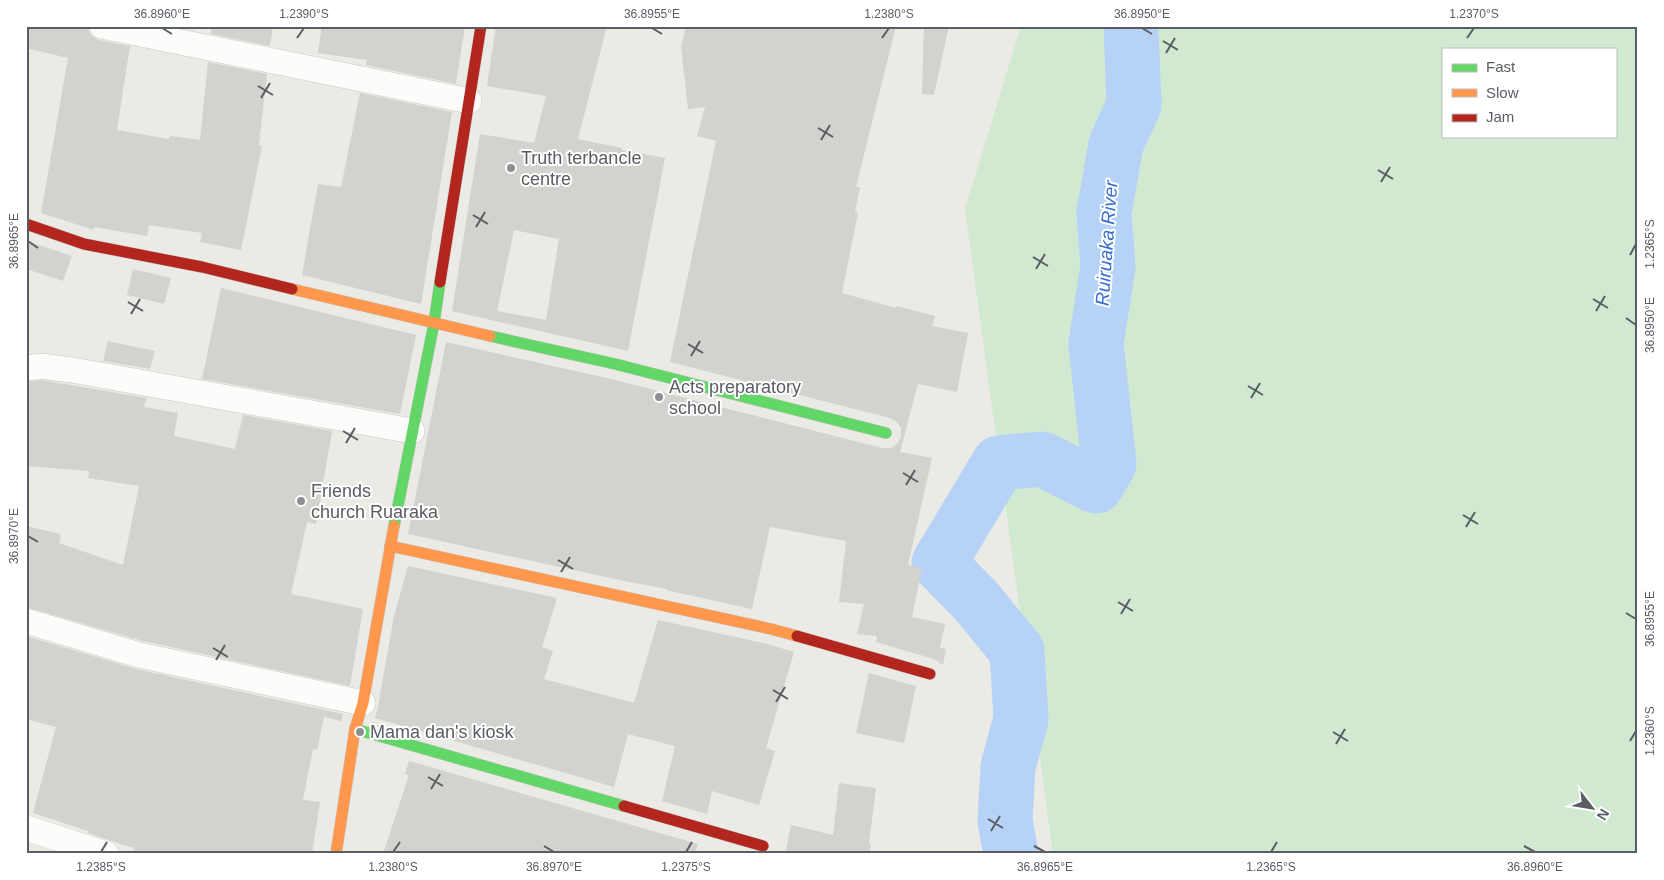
<svg xmlns="http://www.w3.org/2000/svg" width="1664" height="880" viewBox="0 0 1664 880" font-family="Helvetica,sans-serif">
  <style>
    .green { fill: #d0e9d0; fill-rule: evenodd }
    .lines { fill: none; stroke-linecap: round; stroke-linejoin: round }
    .river { stroke: #b6d3f7; stroke-width: 55 }
    .building { fill: #d2d2ce; fill-rule: evenodd }
    .street-casing { stroke: #c8c9c8; stroke-width: 26 }
    .fast-casing { stroke: #c7c7c7; stroke-width: 12 }
    .slow-casing { stroke: #c7c7c7; stroke-width: 12 }
    .jam-casing { stroke: #c7c7c7; stroke-width: 12 }
    .street { stroke: #fcfcfb; stroke-width: 25 }
    .fast { stroke: #63d668; stroke-width: 11 }
    .slow { stroke: #ff974d; stroke-width: 11 }
    .jam { stroke: #b3261e; stroke-width: 11 }
    .ticks { fill: none; stroke: #595d64; stroke-width: 2 }
    .poi-dot { fill: #8c8e91; stroke: #fff; stroke-width: 2 }
    .labels { text-anchor: middle; stroke-width: 4; stroke-linejoin: round; paint-order: stroke }
    .poi-label { font-size: 18px; fill: #595d64; stroke: #fff; text-anchor: start }
    .water-label { font-size: 19px; font-style: italic; fill: #376dce; stroke: #fff }
    .neatline { fill: none; stroke: #595d64; stroke-width: 2 }
    .ticks-label { font-size: 12px; text-anchor: middle; fill: #595d64 }
  </style>
  <rect width="100%" height="100%" fill="#ebeae4"/>
  <path class="green" d="M 1021,26 L 1638,26 L 1638,854 L 1053,854 L 965,209 ZM 1443,49 L 1615,49 L 1615,136 L 1443,136 Z"/>
  <g class="lines">
    <polyline class="river" points="1011,854 1005,821 1008,767 1021,719 1017,651 976,601 939,563 999,463 1042,459 1096,486 1109,464 1096,344 1108,266 1104,213 1116,144 1134,105 1131,26"/>
  </g>
  <g class="building">
    <polygon points="26,26 88,26 89,31 92,36 99,40 130,46 117,130 169,139 170,136 200,140 208,62 267,74 259,145 262,146 241,250 200,242 202,233 149,225 147,236 94,227 94,230 41,213 68,58 26,48"/>
    <polygon points="212,26 273,26 270,46 211,34"/>
    <polygon points="322,26 465,26 456,84 366,65 367,60 318,53"/>
    <path d="M 496,26 L 607,26 L 578,139 L 622,148 L 622,150 L 665,158 L 628,351 L 452,311 L 480,134 L 534,143 L 546,96 L 487,86 ZM 514,230 L 559,239 L 546,320 L 497,311 Z"/>
    <polygon points="686,26 896,26 856,187 860,187 855,212 858,213 842,293 896,308 897,306 935,316 932,326 968,333 957,392 918,384 900,452 932,458 908,565 922,568 912,617 945,624 940,648 946,649 943,665 934,659 876,642 877,636 857,634 864,604 839,602 846,541 770,527 752,609 666,590 667,589 624,581 408,534 446,342 611,379 882,448 891,448 897,444 901,437 901,428 897,422 890,418 670,362 716,141 697,136 705,107 688,109 681,47"/>
    <polygon points="924,26 949,26 934,95 922,94"/>
    <polygon points="360,93 452,112 421,304 302,275 318,184 341,187"/>
    <polygon points="26,241 72,256 63,281 26,269"/>
    <polygon points="133,269 171,278 164,304 127,295"/>
    <polygon points="221,288 416,335 400,414 202,379"/>
    <polygon points="108,341 155,351 150,369 103,361"/>
    <polygon points="41,380 147,398 144,407 178,413 174,436 235,449 243,415 332,431 316,524 307,522 291,594 363,609 350,686 143,641 26,607 26,526 61,534 59,543 123,565 139,486 88,478 89,471 26,466 26,382"/>
    <polygon points="408,566 557,598 542,647 553,651 544,679 634,703 658,620 767,644 794,652 766,748 775,751 759,805 712,791 707,814 662,801 675,746 628,734 614,787 375,718 378,706 394,616"/>
    <polygon points="26,636 136,669 343,714 341,721 324,717 317,750 313,749 303,800 320,802 312,854 133,854 134,848 114,842 88,833 88,831 33,813 56,727 26,719"/>
    <polygon points="869,673 916,686 904,743 856,733"/>
    <polygon points="409,761 698,844 695,854 383,854 409,775 405,774"/>
    <polygon points="839,783 876,788 869,843 871,844 870,854 785,854 791,825 833,835"/>
  </g>
  <g class="lines">
    <g class="street-casing">
      <g id="street">
        <polyline points="102,26 469,101"/>
        <polyline points="26,368 41,366 72,370 412,431"/>
        <polyline points="26,621 139,655 363,703"/>
        <polyline points="26,828 106,854"/>
      </g>
    </g>
    <g class="fast-casing">
      <g id="fast">
        <polyline points="490,336 615,364 886,433"/>
        <polyline points="394,526 434,323 440,282"/>
        <polyline points="355,729 624,806"/>
      </g>
    </g>
    <g class="slow-casing">
      <g id="slow">
        <polyline points="292,289 490,336"/>
        <polyline points="390,546 771,629 797,636"/>
        <polyline points="336,854 355,729 363,703 394,526"/>
      </g>
    </g>
    <g class="jam-casing">
      <g id="jam">
        <polyline points="26,224 84,244 202,267 292,289"/>
        <polyline points="440,282 481,26"/>
        <polyline points="797,636 930,674"/>
        <polyline points="624,806 763,846"/>
      </g>
    </g>
    <use href="#street" class="street"/>
    <use href="#fast" class="fast"/>
    <use href="#slow" class="slow"/>
    <use href="#jam" class="jam"/>
  </g>
  <path class="ticks" d="M 162,28 L 172,34M 652,28 L 662,34M 1142,28 L 1152,34M 297,38 L 304,28M 882,38 L 889,28M 1467,38 L 1474,28M 1163,41 L 1178,50M 1166,53 L 1175,38M 258,86 L 273,95M 261,98 L 270,83M 818,128 L 833,137M 821,140 L 830,125M 1378,170 L 1393,179M 1381,182 L 1390,167M 473,215 L 488,224M 476,227 L 485,212M 28,241 L 38,248M 1630,255 L 1636,244M 1033,257 L 1048,266M 1036,269 L 1045,254M 1593,299 L 1608,308M 128,302 L 143,311M 1596,311 L 1605,296M 131,314 L 140,299M 1626,318 L 1636,325M 688,344 L 703,353M 691,356 L 700,341M 1248,386 L 1263,395M 1251,398 L 1260,383M 343,431 L 358,440M 346,443 L 355,428M 903,473 L 918,482M 906,485 L 915,470M 1463,515 L 1478,524M 1466,527 L 1475,512M 28,536 L 38,542M 558,560 L 573,569M 561,572 L 570,557M 1118,602 L 1133,611M 1626,613 L 1636,619M 1121,614 L 1130,599M 213,648 L 228,657M 216,660 L 225,645M 773,690 L 788,699M 776,702 L 785,687M 1333,732 L 1348,741M 1630,741 L 1636,731M 1336,744 L 1345,729M 428,777 L 443,786M 431,789 L 440,774M 988,819 L 1003,828M 991,831 L 1000,816M 544,846 L 554,852M 1034,846 L 1045,852M 1524,846 L 1535,852M 101,852 L 107,842M 393,852 L 400,842M 686,852 L 692,842M 1271,852 L 1277,842"/>
  <g class="poi-dot">
    <circle cx="511" cy="168" r="5"/>
    <circle cx="659" cy="397" r="5"/>
    <circle cx="301" cy="501" r="5"/>
    <circle cx="360" cy="732" r="5"/>
  </g>
  <g class="labels">
    <g class="poi-label">
      <text x="521" y="164">Truth terbancle<tspan x="521" dy="21">centre</tspan></text>
      <text x="669" y="393">Acts preparatory<tspan x="669" dy="21">school</tspan></text>
      <text x="311" y="497">Friends<tspan x="311" dy="21">church Ruaraka</tspan></text>
      <text x="370" y="738">Mama dan's kiosk</text>
    </g>
    <g class="water-label">
      <text transform="translate(1106 243) rotate(-86)" y="7">Ruiruaka River</text>
    </g>
  </g>
  <rect width="1664" height="880" fill="none" stroke="#ffffff" stroke-width="55"/>
  <rect x="1442" y="48" width="175" height="90" fill="#ffffff" stroke="#bdbec1"/>
  <rect x="1452" y="64" width="25" height="8" fill="#63d668" stroke="#bdbec1"/>
  <text x="1486" y="72" font-size="15" fill="#595d64">Fast</text>
  <rect x="1452" y="89" width="25" height="8" fill="#ff974d" stroke="#bdbec1"/>
  <text x="1486" y="98" font-size="15" fill="#595d64">Slow</text>
  <rect x="1452" y="114" width="25" height="8" fill="#b3261e" stroke="#bdbec1"/>
  <text x="1486" y="122" font-size="15" fill="#595d64">Jam</text>
  <g transform="translate(1592 808) rotate(121)" stroke="#ffffff" stroke-width="4" paint-order="stroke">
  <path d="M0-4L9 19L0 12L-9 19Z" fill="#595d64"/>
  <text y="-8" font-size="14" font-weight="bold" text-anchor="middle" fill="#595d64">N</text>
  </g>
  <rect x="28" y="28" width="1608" height="824" class="neatline"/>
  <g class="ticks-label">
    <text x="162" y="18">36.8960°E</text>
    <text x="304" y="18">1.2390°S</text>
    <text x="652" y="18">36.8955°E</text>
    <text x="889" y="18">1.2380°S</text>
    <text x="1142" y="18">36.8950°E</text>
    <text x="1474" y="18">1.2370°S</text>
    <text transform="translate(14 241) rotate(-90)" y="4">36.8965°E</text>
    <text transform="translate(1650 244) rotate(-90)" y="4">1.2365°S</text>
    <text transform="translate(1650 325) rotate(-90)" y="4">36.8950°E</text>
    <text transform="translate(14 536) rotate(-90)" y="4">36.8970°E</text>
    <text transform="translate(1650 619) rotate(-90)" y="4">36.8955°E</text>
    <text transform="translate(1650 731) rotate(-90)" y="4">1.2360°S</text>
    <text x="101" y="871">1.2385°S</text>
    <text x="393" y="871">1.2380°S</text>
    <text x="554" y="871">36.8970°E</text>
    <text x="686" y="871">1.2375°S</text>
    <text x="1045" y="871">36.8965°E</text>
    <text x="1271" y="871">1.2365°S</text>
    <text x="1535" y="871">36.8960°E</text>
  </g>
</svg>
